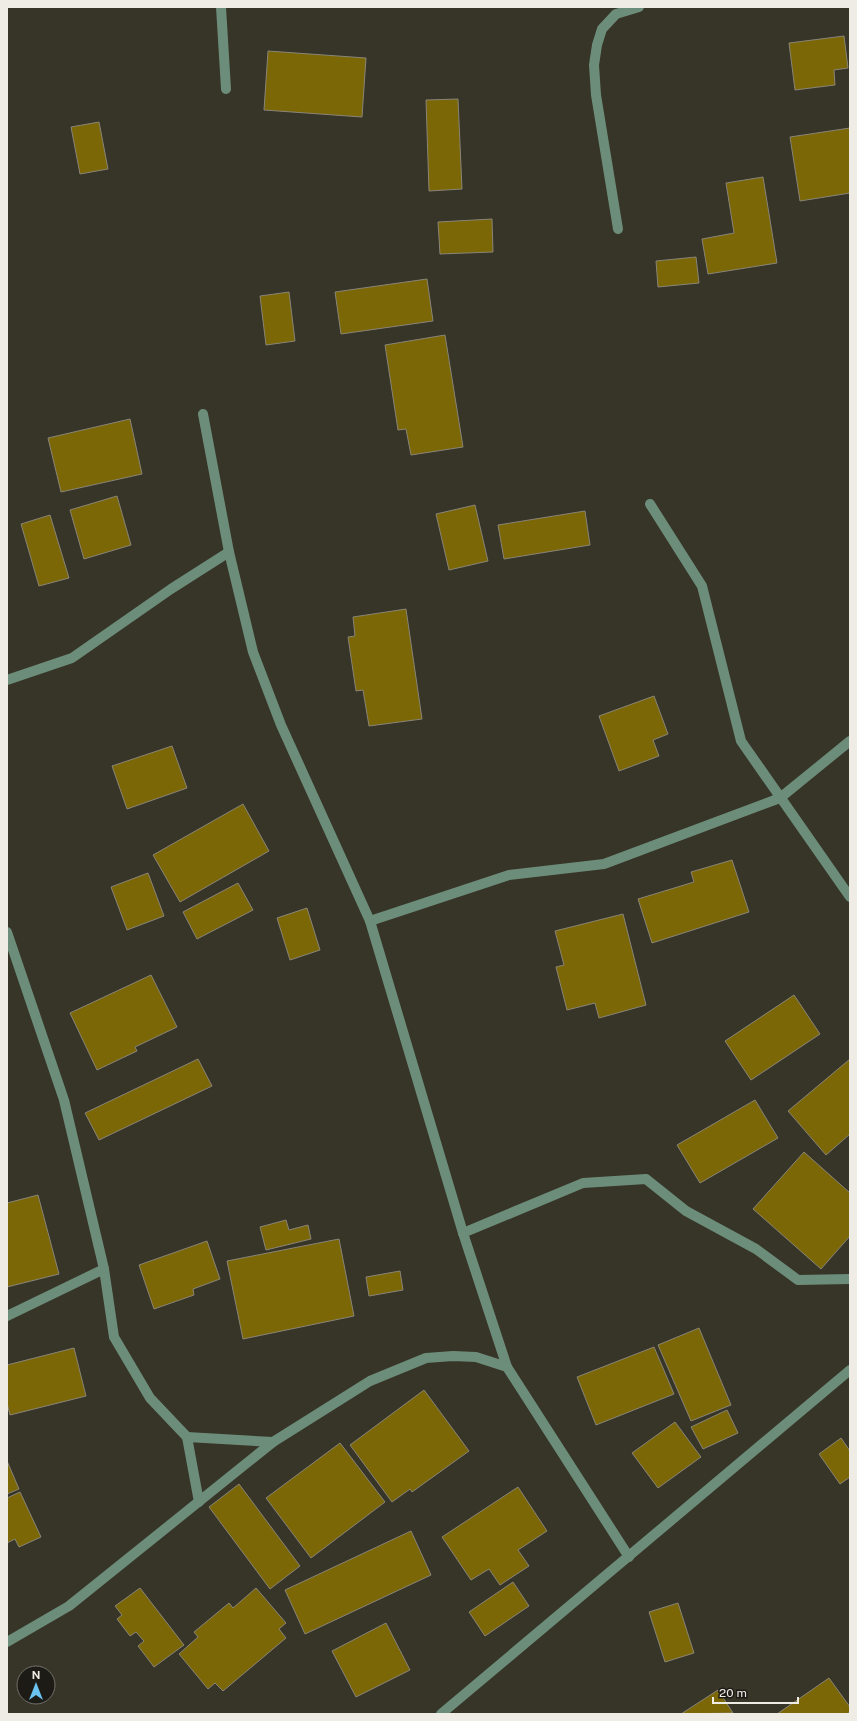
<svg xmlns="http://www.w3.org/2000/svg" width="857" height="1721" viewBox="0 0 857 1721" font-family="'Public Sans',sans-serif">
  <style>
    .building { fill: #7c6707; stroke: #898577 }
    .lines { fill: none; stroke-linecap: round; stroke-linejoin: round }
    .minor { stroke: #6c8d7a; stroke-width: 10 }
  </style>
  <rect width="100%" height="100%" fill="#373428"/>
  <g class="building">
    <polygon points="844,36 848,68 834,70 835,85 795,90 789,43"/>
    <polygon points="268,51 366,58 362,117 264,110"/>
    <polygon points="458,99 462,189 429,191 426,100"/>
    <polygon points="99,122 108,169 80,174 71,127"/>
    <polygon points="850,128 850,193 800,201 790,137"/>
    <polygon points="763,177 777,263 708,274 702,239 734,233 726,183"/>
    <polygon points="492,219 493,252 440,254 438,222"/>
    <polygon points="696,257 699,283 658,287 656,261"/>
    <polygon points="427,279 433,321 341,334 335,292"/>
    <polygon points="289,292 295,341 266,345 260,296"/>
    <polygon points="445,335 463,447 411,455 406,429 398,430 385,345"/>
    <polygon points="130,419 142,474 61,492 48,438"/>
    <polygon points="117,496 131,545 84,559 70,510"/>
    <polygon points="475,505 488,561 449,570 436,514"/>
    <polygon points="585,511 590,545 504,559 498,525"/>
    <polygon points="50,515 69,578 39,586 21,524"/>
    <polygon points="406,609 422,719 369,726 363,690 356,691 348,637 355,636 353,617"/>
    <polygon points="654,696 668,734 653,740 659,756 619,771 599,716"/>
    <polygon points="172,746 187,788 127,809 112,766"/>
    <polygon points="243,804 269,851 180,902 153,855"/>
    <polygon points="732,860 749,912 652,943 638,899 694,882 691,872"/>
    <polygon points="148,873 164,916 127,930 111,887"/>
    <polygon points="238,883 253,910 197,939 183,912"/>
    <polygon points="307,908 320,950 290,960 277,918"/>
    <polygon points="623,914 646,1005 599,1018 595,1003 567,1010 556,967 564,965 555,931"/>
    <polygon points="151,975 177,1027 135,1047 137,1051 97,1070 70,1013"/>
    <polygon points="794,995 820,1034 751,1080 725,1041"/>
    <polygon points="198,1059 212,1086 99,1140 85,1113"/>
    <polygon points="850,1059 850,1134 826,1155 788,1111"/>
    <polygon points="755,1100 778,1138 700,1183 677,1145"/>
    <polygon points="804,1152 850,1193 850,1236 821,1269 753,1209"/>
    <polygon points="38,1195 59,1274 7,1287 7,1203"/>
    <polygon points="286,1220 289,1230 308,1225 311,1239 266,1250 260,1227"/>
    <polygon points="339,1239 354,1316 243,1339 227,1261"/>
    <polygon points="207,1241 220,1279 193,1289 194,1295 154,1309 139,1265"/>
    <polygon points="400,1271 403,1290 369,1296 366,1277"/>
    <polygon points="699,1328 731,1405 691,1421 658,1345"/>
    <polygon points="654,1347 674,1394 596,1425 577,1377"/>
    <polygon points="74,1348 86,1396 10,1415 7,1403 7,1365"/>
    <polygon points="424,1390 469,1451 412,1492 410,1489 392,1502 350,1445"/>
    <polygon points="727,1410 738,1433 703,1449 691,1427"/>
    <polygon points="675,1422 701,1457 658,1488 632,1453"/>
    <polygon points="841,1438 850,1451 850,1477 840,1484 819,1454"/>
    <polygon points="340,1443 385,1502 311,1558 266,1498"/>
    <polygon points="7,1461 19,1489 7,1494"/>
    <polygon points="239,1484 300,1566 270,1589 209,1507"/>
    <polygon points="518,1487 547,1531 518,1550 529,1566 500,1585 489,1569 471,1580 442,1537"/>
    <polygon points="20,1492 41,1537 19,1547 15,1539 7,1543 7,1498"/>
    <polygon points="411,1531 431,1575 305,1634 285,1590"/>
    <polygon points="513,1582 529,1606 485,1636 469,1612"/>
    <polygon points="140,1588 184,1645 154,1667 138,1646 144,1641 136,1632 130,1636 117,1619 122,1615 115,1606"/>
    <polygon points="256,1588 286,1623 279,1629 286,1638 223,1691 215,1683 208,1689 179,1654 198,1637 194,1632 229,1603 233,1608"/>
    <polygon points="678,1603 694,1653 665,1662 649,1612"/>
    <polygon points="386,1623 410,1670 356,1697 332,1651"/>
    <polygon points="829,1678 850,1707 850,1712 847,1714 777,1714"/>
    <polygon points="718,1690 733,1713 681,1714"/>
  </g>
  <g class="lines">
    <g class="minor">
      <polyline points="221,7 226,89"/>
      <polyline points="618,229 596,95 594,65 597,45 602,29 616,14 639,7"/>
      <polyline points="203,414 229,552 253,652 281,725 370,921 463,1233 507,1367"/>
      <polyline points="650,504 702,586 741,741 850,897"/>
      <polyline points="7,680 72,658 171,589 229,552"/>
      <polyline points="370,921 509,875 604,864 780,798 850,741"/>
      <polyline points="7,932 64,1100 104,1269 114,1337 150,1398 187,1437 199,1502"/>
      <polyline points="463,1233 583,1183 646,1179 686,1211 756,1249 798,1280 850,1279"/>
      <polyline points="7,1316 104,1269"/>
      <polyline points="187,1437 273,1442"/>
      <polyline points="7,1642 69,1606 273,1442 370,1381 426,1358 453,1356 476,1357 507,1367 629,1557"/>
      <polyline points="441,1714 850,1370"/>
    </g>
  </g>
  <rect width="857" height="1721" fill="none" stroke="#eeece5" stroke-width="16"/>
  <g transform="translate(36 1685)"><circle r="19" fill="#1d1b16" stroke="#716f69"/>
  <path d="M0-3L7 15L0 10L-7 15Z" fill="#6ac3f1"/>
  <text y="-6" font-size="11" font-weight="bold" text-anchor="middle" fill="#eeece5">N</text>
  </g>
  <path d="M713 1697v6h85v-6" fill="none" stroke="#eeece5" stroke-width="2"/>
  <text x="719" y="1697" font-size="12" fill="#eeece5" stroke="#1d1b16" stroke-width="3" paint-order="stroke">20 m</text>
</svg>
